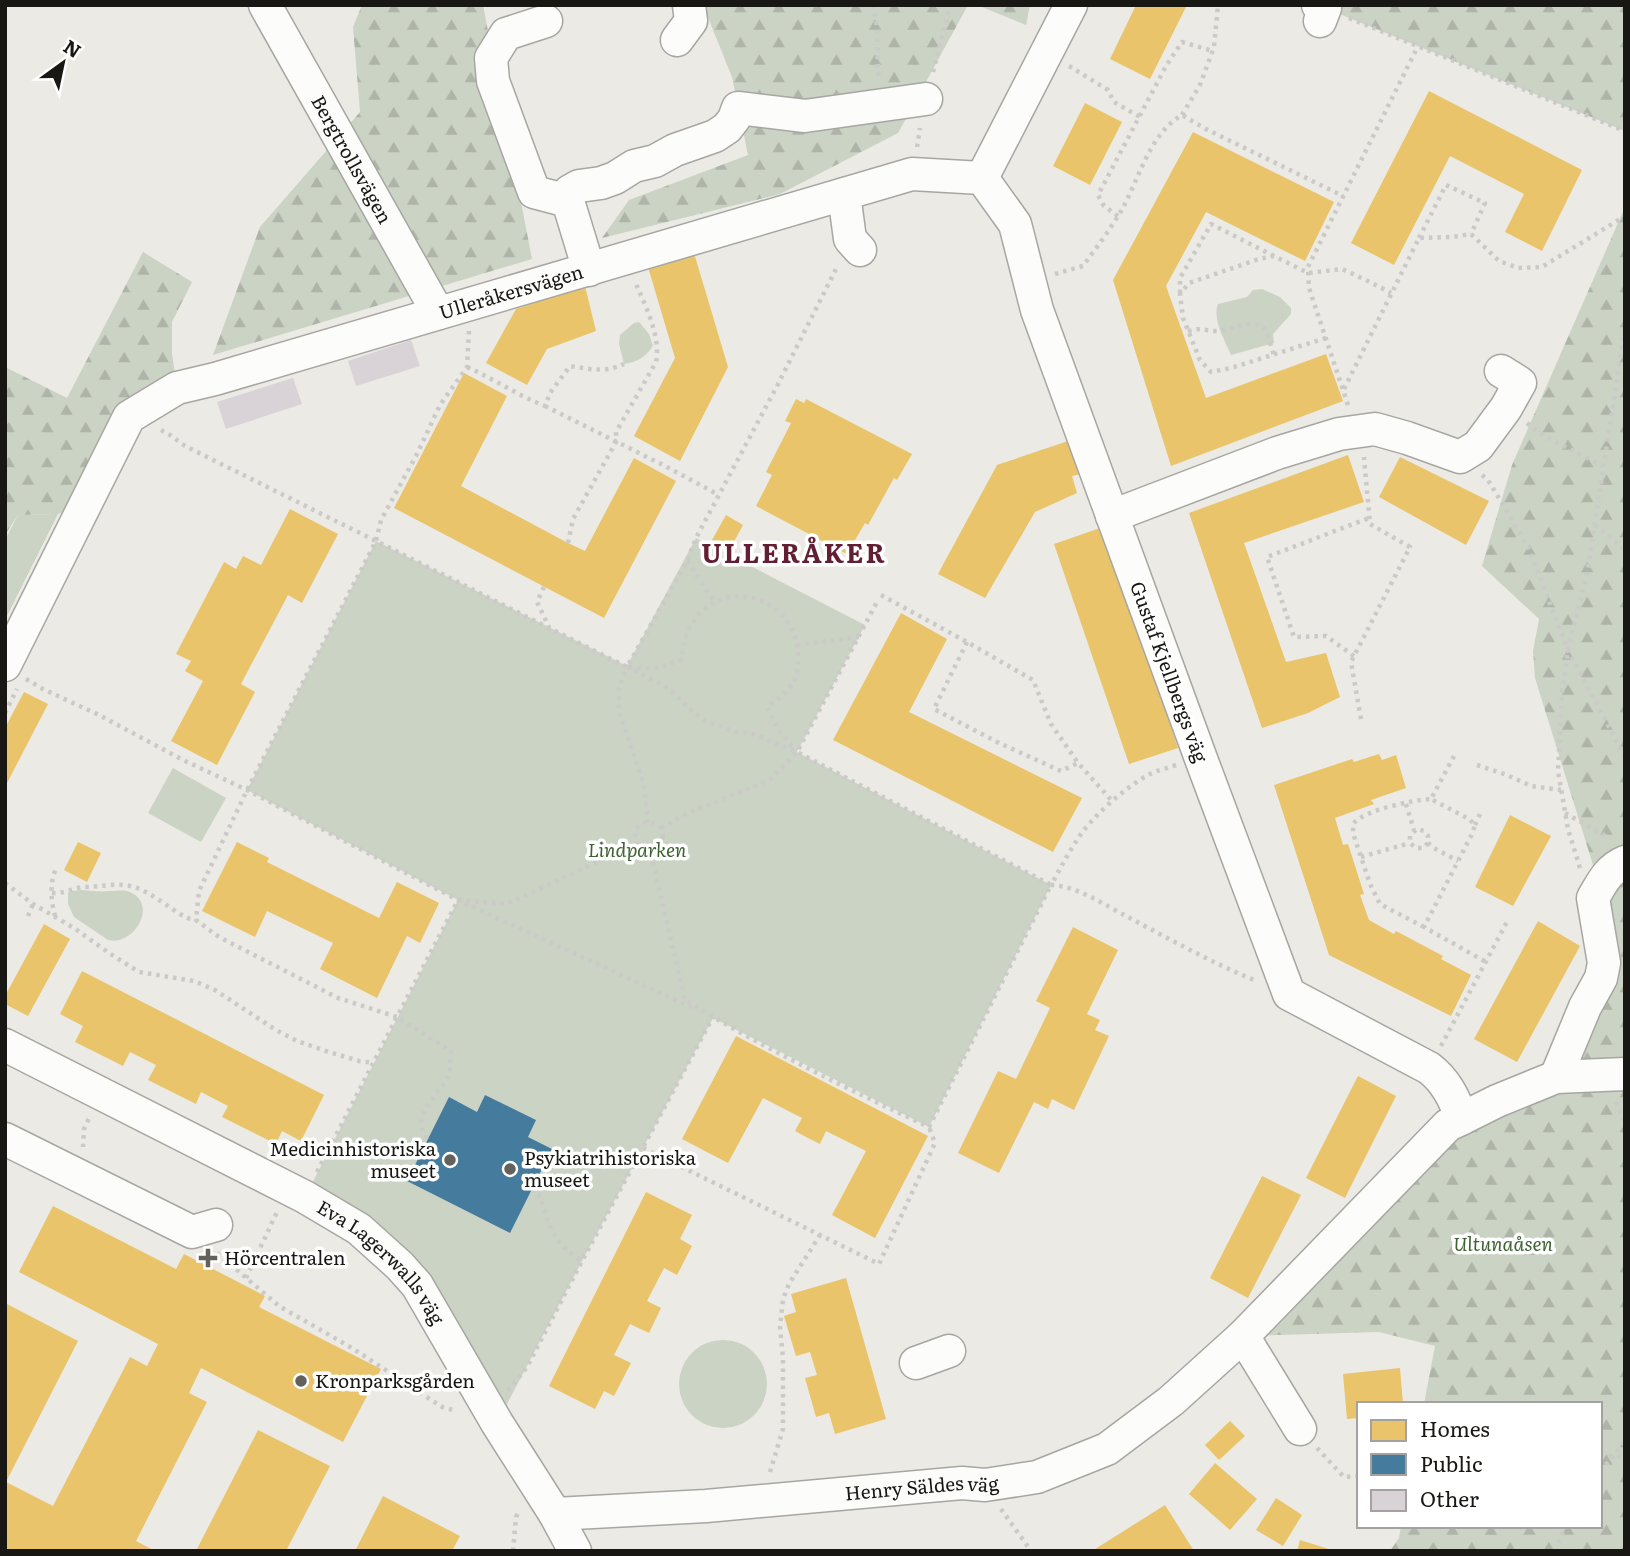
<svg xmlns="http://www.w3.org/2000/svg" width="1630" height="1556" viewBox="0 0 1630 1556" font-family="Literata,serif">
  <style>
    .green { fill: #cbd3c5 }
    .forest { fill: url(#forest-firs) }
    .homes { fill: #e9c46a }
    .public { fill: #457b9d }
    .building { fill: #d9d2d6 }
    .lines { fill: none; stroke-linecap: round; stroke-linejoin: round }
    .minor-casing { stroke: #a7a6a2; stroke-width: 35 }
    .path { stroke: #cbcac8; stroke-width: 4.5; stroke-dasharray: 3.5 5; stroke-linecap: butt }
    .minor { stroke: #fcfcfb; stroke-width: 32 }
    .poi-dot { fill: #62615c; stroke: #fff; stroke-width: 2.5 }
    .labels { text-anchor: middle; stroke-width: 7; stroke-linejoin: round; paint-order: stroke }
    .street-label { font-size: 19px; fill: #181713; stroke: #fff }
    .park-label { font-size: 19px; font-style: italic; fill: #3f6234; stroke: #fff }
    .poi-label { font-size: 19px; fill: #181713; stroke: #fff; text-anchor: start }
    .district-label { font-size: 26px; font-weight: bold; letter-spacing: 2px; fill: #621e32; stroke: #fff }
  </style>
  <defs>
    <pattern id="forest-firs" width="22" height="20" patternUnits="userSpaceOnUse" patternTransform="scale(1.75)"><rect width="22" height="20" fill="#cbd3c5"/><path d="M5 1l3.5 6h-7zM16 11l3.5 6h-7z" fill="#aeb4a8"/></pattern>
  </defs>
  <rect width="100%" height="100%" fill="#ebeae5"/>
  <g class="green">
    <path d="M 1262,289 L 1280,297 L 1291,308 L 1291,314 L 1273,334 L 1274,343 L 1231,355 C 1225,340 1212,321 1218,304 L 1247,297 L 1253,290 Z"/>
    <path d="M 639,322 L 649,334 L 653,346 C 645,357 638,362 624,364 L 619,344 L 620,335 L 634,323 Z"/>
    <polygon points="58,514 5,620 5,540 18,515"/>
    <polygon points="696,538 865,625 797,752 1051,885 929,1127 713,1018 582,1261 497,1423 417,1285 305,1197 458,900 247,790 376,541 627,666"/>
    <polygon points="173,768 226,798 201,842 148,813"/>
    <path d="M 82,890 C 91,891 101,892 110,891 C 116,891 121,890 127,891 C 161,902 134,947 108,940 L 74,917 L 68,904 L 68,893 L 70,891 Z"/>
    <circle cx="723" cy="1384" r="44"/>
  </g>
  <g class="forest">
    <polygon points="362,5 483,5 532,259 213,355 260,227 360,112 353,27"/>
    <polygon points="703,5 968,5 898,133 780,194 602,238 629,200 748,155 732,77"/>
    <polygon points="977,5 1030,5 1026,25"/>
    <polygon points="1324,5 1625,5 1625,131 1325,8"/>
    <polygon points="1625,207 1625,1551 1390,1551 1399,1538 1401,1526 1600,1526 1600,1404 1424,1404 1435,1346 1379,1332 1243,1336 1414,1159 1556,1077 1616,939 1535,678 1533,651 1539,619 1482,566 1512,465"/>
    <polygon points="143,252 192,282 172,322 172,354 177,388 129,417 85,504 58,514 18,515 5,535 5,367 67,398"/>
  </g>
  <g class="homes">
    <polygon points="1136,5 1187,5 1150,79 1110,59"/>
    <polygon points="1429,91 1582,170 1542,251 1505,232 1524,194 1450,156 1394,265 1351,243"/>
    <polygon points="1085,103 1122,122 1090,185 1053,166"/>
    <polygon points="1193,132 1334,202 1305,261 1206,212 1166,286 1206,398 1326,354 1343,401 1171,466 1113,280"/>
    <polygon points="694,253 728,367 680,461 634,436 675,358 648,267"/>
    <polygon points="585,286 596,331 547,349 527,385 486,363 516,309"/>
    <polygon points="464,373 507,396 461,486 568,543 585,551 634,458 676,481 604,618 394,508"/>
    <polygon points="796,399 804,403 806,399 912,454 897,480 894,478 868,525 865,523 847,554 756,506 772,475 766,472 791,423 785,421"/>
    <polygon points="1074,439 1085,473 1072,476 1077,493 1035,512 985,598 938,574 997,465"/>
    <polygon points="1348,455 1364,502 1244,543 1286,662 1326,653 1340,697 1308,713 1262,728 1189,513"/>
    <polygon points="1400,457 1489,501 1466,545 1379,497"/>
    <polygon points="290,509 338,534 302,603 288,595 241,684 255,692 217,765 171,741 203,681 185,671 191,661 176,654 224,562 236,569 243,556 261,565"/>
    <polygon points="726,515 743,525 730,549 712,540"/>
    <polygon points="1103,527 1178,748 1129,764 1054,544"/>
    <polygon points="901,613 947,639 909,712 1082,798 1053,852 833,740"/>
    <polygon points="24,692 48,704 5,787 5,728"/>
    <polygon points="1379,754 1382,760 1396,755 1406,788 1371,800 1374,804 1335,818 1343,845 1348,844 1364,894 1360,895 1369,920 1394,934 1396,931 1443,956 1441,959 1471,975 1451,1016 1329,955 1274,785 1352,759 1354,762"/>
    <polygon points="1510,815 1551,836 1513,906 1475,887"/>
    <polygon points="78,842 101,853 87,882 64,870"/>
    <polygon points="237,842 269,858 267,862 379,918 397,882 439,903 420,943 407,936 377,998 320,969 333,943 267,911 255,937 202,911"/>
    <polygon points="1538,921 1580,946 1517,1062 1474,1039"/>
    <polygon points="44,924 70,939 28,1016 5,1004 5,996"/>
    <polygon points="1073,927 1118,950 1087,1014 1100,1020 1095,1030 1109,1036 1074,1110 1052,1099 1048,1109 1034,1102 999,1173 958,1153 998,1071 1016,1079 1050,1008 1036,1001"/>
    <polygon points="82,971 324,1095 301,1141 282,1131 276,1144 222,1117 228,1106 201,1092 196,1104 148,1080 156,1065 130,1052 123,1066 75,1042 83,1026 60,1014"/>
    <polygon points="736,1036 928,1136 875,1238 832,1215 866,1151 826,1131 820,1144 808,1138 795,1131 802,1118 763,1098 728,1163 682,1139"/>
    <polygon points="1358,1076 1396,1096 1345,1198 1306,1178"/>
    <polygon points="1262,1176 1301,1195 1248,1298 1210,1278"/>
    <polygon points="646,1192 692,1215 680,1239 692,1246 677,1275 664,1268 647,1301 661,1308 649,1333 630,1324 614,1355 631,1363 614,1396 604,1391 595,1409 549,1386"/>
    <polygon points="53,1206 176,1269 184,1254 265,1296 259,1307 381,1369 343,1442 201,1368 189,1393 207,1402 136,1541 155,1551 5,1551 5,1303 78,1341 6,1482 53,1506 130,1357 147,1366 158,1344 19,1272"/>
    <polygon points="846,1278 886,1419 835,1434 829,1413 816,1417 805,1378 817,1375 810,1352 796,1356 784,1316 796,1312 791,1294"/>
    <polygon points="1400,1368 1403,1404 1359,1404 1359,1418 1347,1419 1343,1374"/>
    <polygon points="1230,1421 1245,1436 1219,1460 1205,1445"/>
    <polygon points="258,1430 330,1466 286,1551 196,1551"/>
    <polygon points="1215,1463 1257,1499 1230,1530 1189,1494"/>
    <polygon points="383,1496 460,1536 452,1551 355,1551"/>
    <polygon points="1276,1498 1302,1515 1283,1546 1256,1530"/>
    <polygon points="1165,1505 1194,1551 1092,1551"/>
    <polygon points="1300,1540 1332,1550 1331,1551 1297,1551"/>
  </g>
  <polygon class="public" points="485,1095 536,1120 528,1137 552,1149 510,1233 407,1181 449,1097 477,1112"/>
  <g class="building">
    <polygon points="411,340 420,366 356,386 348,361"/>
    <polygon points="293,378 302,404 226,429 217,402"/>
  </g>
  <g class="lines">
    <g class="minor-casing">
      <g id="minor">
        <path id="s1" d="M 265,5 L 438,313"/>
        <polyline points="1318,5 1325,8 1320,21"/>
        <polyline points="546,21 506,34 491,58 493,81 534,192 568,201 589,270"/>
        <polyline points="677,40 691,21 689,5"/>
        <polyline points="844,194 850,239 860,250"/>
        <polyline points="568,201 570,191 579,186 601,183 615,178 634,166 655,161 675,150 715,136 727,128 734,119 738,108 805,116 926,99"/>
        <polyline points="1112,516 1277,453 1339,434 1375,429 1407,438 1460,457 1478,446 1506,408 1520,383 1501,371"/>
        <path id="s2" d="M 5,665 L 129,417 L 177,388 L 215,379 L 912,174 L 982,178 L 1071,5"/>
        <path id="s3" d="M 5,1045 L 305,1197 L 359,1229 L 400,1266 L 417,1285 L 497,1423 L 555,1514 L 575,1551"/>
        <path d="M 1556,1077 L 1585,1007 L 1601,978 L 1604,963 L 1593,898 C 1602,883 1608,869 1625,862"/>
        <polyline points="1461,1119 1497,1101 1556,1077 1625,1074"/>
        <polyline points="5,1139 192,1232 216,1225"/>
        <polyline points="1243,1336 1300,1429"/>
        <polyline points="916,1363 949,1351"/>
        <path id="s4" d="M 555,1514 L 706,1506 L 962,1483 L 985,1485 L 1037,1477 L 1107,1449 L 1171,1401 L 1243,1336 L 1448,1125 L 1461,1119 C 1455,1098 1446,1081 1429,1068 L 1289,994 L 1200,756 L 1037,310 L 1015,224 L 982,178"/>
      </g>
    </g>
    <g class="path">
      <path d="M 872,5 C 881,28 875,54 879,77"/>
      <polyline points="1349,18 1625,131"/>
      <polyline points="1069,66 1108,90 1114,102 1140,117"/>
      <polyline points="933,72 950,5"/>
      <polyline points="1182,115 1200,85 1214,47 1218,5"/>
      <polyline points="917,147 920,128"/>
      <polyline points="1118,216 1104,206 1098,195 1166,66 1182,42 1213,51"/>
      <polyline points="1419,238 1446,185 1485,203 1471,234"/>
      <path d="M 1055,274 L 1083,266 C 1096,248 1110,230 1121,211 C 1139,180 1149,134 1182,115 L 1206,129 L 1343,196"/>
      <polyline points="1180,293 1180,278 1211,224 1274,256"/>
      <polyline points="469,331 467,367 440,405 417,454 381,520 376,541 627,667 687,561 696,538 776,388 838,265"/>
      <path d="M 1188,331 C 1202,327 1204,331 1216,331 C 1231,331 1258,314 1267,333 C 1270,340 1271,348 1274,355"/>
      <polyline points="1326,338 1231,368 1211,372 1200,360 1183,318 1180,294 1189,283 1259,259 1274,256 1308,273 1342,269 1366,280 1391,293"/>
      <path d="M 467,367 C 494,379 517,395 545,406 L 550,393 L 570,366 C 589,369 606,373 624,364"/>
      <polyline points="1344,389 1419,238 1453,237 1471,234 1499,261 1518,268 1542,267 1625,216"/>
      <polyline points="1348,405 1309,288 1308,267 1418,46"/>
      <polyline points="545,406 665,466 719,495"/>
      <polyline points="1527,423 1544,436 1603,466"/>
      <polyline points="161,430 170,435 185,446 376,541 247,790 199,891 196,920 219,937 338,998 397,1017 458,900 507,904 638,843"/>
      <polyline points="1482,475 1488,480 1528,547 1568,650 1625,757"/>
      <polyline points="1595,525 1625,550"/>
      <path d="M 568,543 L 573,519 L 616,442 L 616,432 L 656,362 C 661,337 646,307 636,284"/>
      <polyline points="687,561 714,601"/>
      <polyline points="544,587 537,602 549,627"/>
      <polyline points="881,595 967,642 1033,680 1051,724 1078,763 1113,802"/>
      <polyline points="967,642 934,709 999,743 1061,771 1078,763"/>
      <polyline points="797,645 859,637"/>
      <polyline points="1354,656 1326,636 1294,637 1267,557 1369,518"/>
      <path d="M 629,667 L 653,669 L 681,660 C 683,649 684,638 689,629 C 718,573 796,594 798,655 C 798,662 798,669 796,676 C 791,690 779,699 767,707 L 780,732 L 794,748"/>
      <polyline points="26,679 43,689 99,715 183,760 247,790 458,900 693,1008"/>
      <polyline points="5,713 17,689"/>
      <polyline points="1361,719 1351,662 1410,547 1370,524 1364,457"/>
      <polyline points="1454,756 1431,799 1469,819 1475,825 1472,834 1424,927 1486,962"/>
      <path d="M 1176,765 C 1167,768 1158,770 1150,774 C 1125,787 1089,819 1075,843 C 1066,857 1059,871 1051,885 C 1077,886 1103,904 1126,916 C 1168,938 1210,962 1254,980"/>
      <polyline points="1477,765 1507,775 1531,786 1561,790"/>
      <polyline points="1406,804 1414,830"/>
      <polyline points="1565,813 1609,838"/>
      <circle cx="649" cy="836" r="14"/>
      <path d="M 648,823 L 644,785 L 619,712 L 619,688 L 627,667 L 668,688 L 694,713 L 706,721 L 736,732 L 751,733 L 797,752 L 1051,885 L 929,1127 C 846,1088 763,1048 685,1000 L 650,850"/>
      <polyline points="1475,825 1480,814"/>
      <polyline points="661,828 688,813 770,780 797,752 877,602"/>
      <polyline points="1428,843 1423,848 1416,848 1410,843 1410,835 1417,829 1424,831 1428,836 1428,843 1434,848 1458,861"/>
      <polyline points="1361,857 1410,843"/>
      <polyline points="1580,868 1568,829 1558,771 1562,693 1568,650 1588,569 1625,327"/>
      <polyline points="5,883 33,904 74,928 109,953 139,972 194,981 215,990 276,1030 297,1041 326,1051 359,1061 374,1063"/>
      <path d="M 52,893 C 63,894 73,888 84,887 C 100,887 118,882 134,887 C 153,893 170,909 187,918 L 196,920"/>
      <polyline points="28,916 33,904"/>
      <path d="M 55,916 C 51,901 49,881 57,867"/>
      <path d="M 1424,927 L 1380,904 L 1370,884 L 1353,833 L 1353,824 C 1364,810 1413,800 1431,799"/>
      <polyline points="1441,1046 1508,920"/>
      <polyline points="1616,1102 1625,1124"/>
      <polyline points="83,1147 84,1129 89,1118"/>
      <polyline points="643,1148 879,1264 935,1143 929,1127"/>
      <path d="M 317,1172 L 397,1017 L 451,1051 C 450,1057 451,1067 449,1074 C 442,1093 407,1117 428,1139"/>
      <path d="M 532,1189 L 537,1191 C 552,1226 547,1238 582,1261"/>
      <polyline points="217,1253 279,1306 352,1348 442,1407 457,1411"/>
      <polyline points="246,1278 277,1212"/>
      <polyline points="508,1391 527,1367 582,1261 713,1017"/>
      <polyline points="1317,1448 1344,1477 1359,1476"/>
      <polyline points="1600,1455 1625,1457"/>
      <polyline points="1600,1471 1614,1456 1625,1440"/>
      <polyline points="770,1472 783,1429 783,1358 780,1327 783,1299 789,1284 820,1235"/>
      <polyline points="1001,1509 1031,1551"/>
      <polyline points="513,1551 516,1517 519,1511"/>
      <polyline points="1555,1551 1565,1526"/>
    </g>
    <use href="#minor" class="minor"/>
  </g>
  <g class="poi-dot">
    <circle cx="450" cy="1160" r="7"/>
    <circle cx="510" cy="1169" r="7"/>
    <path d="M204.5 1247.5h7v7h7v7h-7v7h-7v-7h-7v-7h7z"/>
    <circle cx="301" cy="1381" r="7"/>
  </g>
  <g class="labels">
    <g class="street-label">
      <text dy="7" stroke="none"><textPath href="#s1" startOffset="177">Bergtrollsvägen</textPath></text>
      <text dy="7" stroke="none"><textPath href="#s2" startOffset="681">Ulleråkersvägen</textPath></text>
      <text transform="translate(1169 672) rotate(70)" y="7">Gustaf Kjellbergs väg</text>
      <text dy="7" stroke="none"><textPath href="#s3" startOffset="438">Eva Lagerwalls väg</textPath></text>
      <text dy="7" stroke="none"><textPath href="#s4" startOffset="368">Henry Säldes väg</textPath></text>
    </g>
    <g class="park-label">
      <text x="637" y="857">Lindparken</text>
      <text x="1503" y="1251">Ultunaåsen</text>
    </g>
    <g class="poi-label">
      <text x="436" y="1156" text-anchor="end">Medicinhistoriska<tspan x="436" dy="22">museet</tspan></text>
      <text x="524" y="1165">Psykiatrihistoriska<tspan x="524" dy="22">museet</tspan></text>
      <text x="224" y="1265">Hörcentralen</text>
      <text x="315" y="1388">Kronparksgården</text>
    </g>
    <g class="district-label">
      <text x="794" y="563">ULLERÅKER</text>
    </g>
  </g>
  <rect width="1630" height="1556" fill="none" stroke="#181713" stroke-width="14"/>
  <rect x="1357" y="1402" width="245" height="126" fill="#ffffff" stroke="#a3a2a1" stroke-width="2"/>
  <rect x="1371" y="1420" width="35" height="21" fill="#e9c46a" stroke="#a3a2a1" stroke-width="2"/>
  <text x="1420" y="1437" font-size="21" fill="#181713">Homes</text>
  <rect x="1371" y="1454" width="35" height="21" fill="#457b9d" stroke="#a3a2a1" stroke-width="2"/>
  <text x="1420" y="1472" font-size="21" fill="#181713">Public</text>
  <rect x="1371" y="1490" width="35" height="21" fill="#d9d2d6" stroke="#a3a2a1" stroke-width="2"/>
  <text x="1420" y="1507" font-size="21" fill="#181713">Other</text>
  <g transform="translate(63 63) rotate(33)" stroke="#ffffff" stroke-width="5" paint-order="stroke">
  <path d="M0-5L12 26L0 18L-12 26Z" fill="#181713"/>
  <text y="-10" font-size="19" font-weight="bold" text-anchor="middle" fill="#181713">N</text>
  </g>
</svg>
